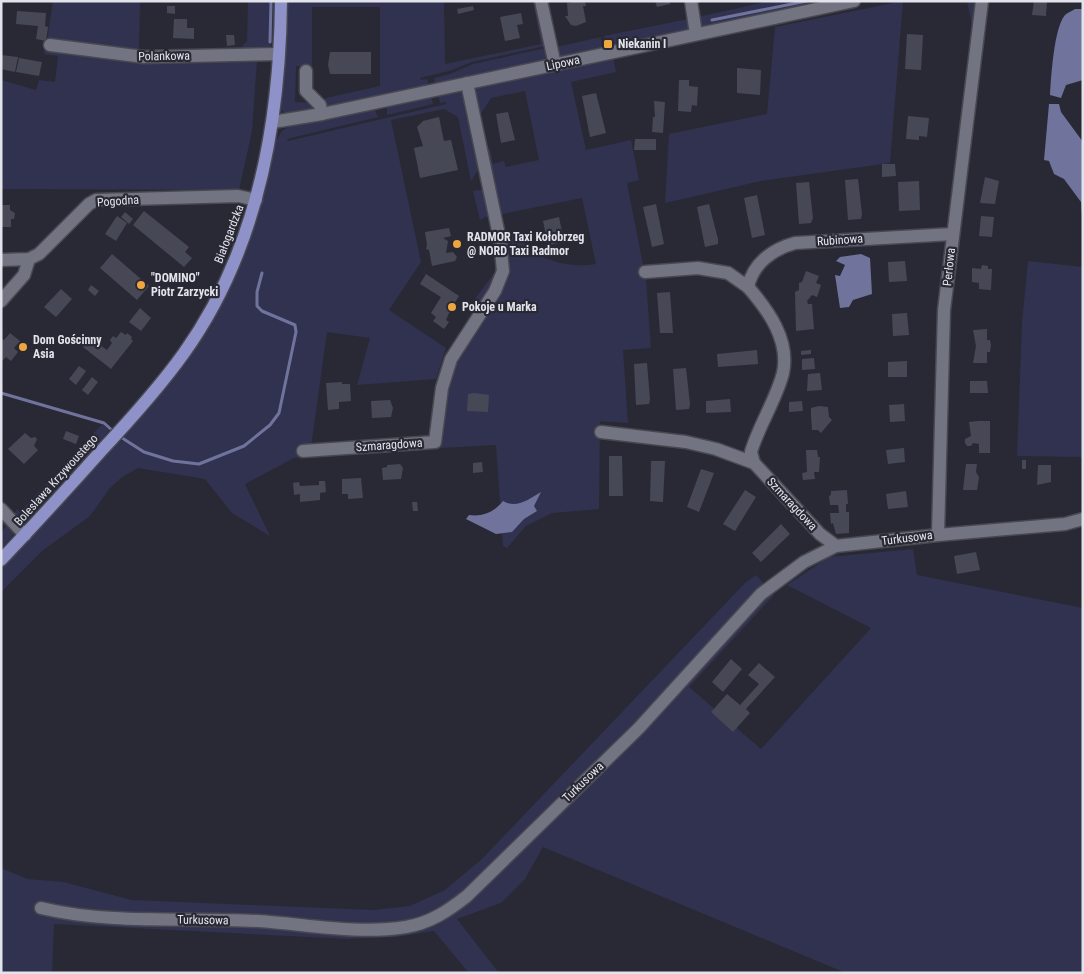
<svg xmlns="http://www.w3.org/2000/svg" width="1084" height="974" viewBox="0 0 1084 974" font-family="'Roboto Condensed',sans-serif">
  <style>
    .green { fill: #313250 }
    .water { fill: #70739c }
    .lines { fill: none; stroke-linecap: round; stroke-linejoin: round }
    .stream { stroke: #70739c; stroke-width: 3 }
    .building { fill: #474855 }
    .minor-casing { stroke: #484851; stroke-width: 15 }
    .major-casing { stroke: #484851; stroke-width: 15 }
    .minor { stroke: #737482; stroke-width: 12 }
    .major { stroke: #8f91c9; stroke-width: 12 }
    .poi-dot { fill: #f0a63e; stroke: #282934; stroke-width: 2 }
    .labels { text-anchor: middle; stroke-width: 4.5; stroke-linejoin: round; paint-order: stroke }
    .poi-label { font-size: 12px; font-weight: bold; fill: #e3e3eb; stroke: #282934; text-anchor: start }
    .street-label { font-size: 12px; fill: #e3e3eb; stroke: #282934 }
  </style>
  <rect width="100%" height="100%" fill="#282934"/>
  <g class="green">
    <polygon points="53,1 140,1 139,47 136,51 47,41"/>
    <polygon points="248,1 276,1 275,39 269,48 239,50 247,41"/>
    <polygon points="286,1 444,1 445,64 541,44 533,1 537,1 545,46 472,62 449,71 420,78 421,80 427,79 429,87 328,108 324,100 326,98 380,86 380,7 312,7 312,67 296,66 295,102 312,103 315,109 287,114 282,111 280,106"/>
    <polygon points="770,1 830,1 702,29 698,17"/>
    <polygon points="903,1 890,163 761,181 665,203 669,134 767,114 775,27"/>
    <polygon points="967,1 977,1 977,15 958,153 955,154 973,30"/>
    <polygon points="688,19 688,31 614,47 613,42 605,43 604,36"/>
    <polygon points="601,37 602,50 560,57 556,47"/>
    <polygon points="45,48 257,60 252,131 239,190 1,189 1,80 36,90 39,80 55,82 58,56 44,54"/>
    <polygon points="546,48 547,62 435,86 434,78 450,74 473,64"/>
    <path d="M 613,57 L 616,72 L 571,82 L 586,150 L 631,140 L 639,180 L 627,183 L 646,280 L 651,348 L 623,350 L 628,423 L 600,421 L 599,509 L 552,513 L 526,526 L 507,548 L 503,546 L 496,445 L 441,448 L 447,381 L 452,366 L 497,294 L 503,236 L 516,234 C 535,259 565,269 596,264 L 582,198 L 497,215 L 483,147 L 490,149 L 493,164 L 504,161 L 506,167 L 539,160 L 525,91 L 491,98 L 482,112 L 475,110 L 473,95 L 474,86 Z"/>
    <polygon points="460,90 463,93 481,166 471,181 458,117 444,109 391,120 421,262 389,310 446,348 436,379 357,385 370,338 327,332 311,447 302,448 303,457 294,458 245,484 270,536 232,513 205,479 138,468 122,477 110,488 90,516 42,551 1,592 1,569 115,443 125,440 123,434 169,381 261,201 275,142 282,131 290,126 374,108 378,117 287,139 288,141 446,104 446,102 440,103 438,95"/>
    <polygon points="431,96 433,104 387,115 387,105"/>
    <polygon points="486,189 492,214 480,220 473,191"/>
    <polygon points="495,251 499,278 480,308 471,304 495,272"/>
    <polygon points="1028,261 1083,267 1083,457 1017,456 1022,323"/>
    <polygon points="102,424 109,430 106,434 24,524 21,523 14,514 17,509 20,512"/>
    <polygon points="1,514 13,530 13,535 1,549 1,532 6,527 1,522"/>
    <polygon points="913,549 917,575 1083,608 1083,973 846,973 543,847 525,879 501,903 457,919 499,973 469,973 434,931 396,937 348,939 54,924 52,973 1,973 1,868 28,879 63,882 132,900 373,910 410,906 445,890 482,859 746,582 756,575 774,595 689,687 761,749 871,628 787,585 829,557"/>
  </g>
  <g class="water">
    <path d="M 1075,9 L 1083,9 L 1083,80 L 1066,85 L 1061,98 L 1050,95 C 1051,78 1054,27 1065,15 C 1067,13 1072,11 1075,9 Z"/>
    <polygon points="1049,104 1059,104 1061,112 1083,142 1083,230 1081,202 1064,179 1054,174 1049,161 1044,160"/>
    <polygon points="861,254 870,258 872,294 853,300 849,307 840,308 835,275 840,276 845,265 836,261 840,257"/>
    <path d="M 541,492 L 534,506 L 537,511 L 524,519 L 512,532 L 496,534 L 466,519 L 469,515 C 483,517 494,512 503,501 C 517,509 529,499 541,492 Z"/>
  </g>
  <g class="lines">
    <g class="stream">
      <polyline points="712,20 807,1"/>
      <polyline points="270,42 271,1"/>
      <polyline points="1,393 104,423 114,432"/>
      <polyline points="119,436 144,452 173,461 199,464 244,446 270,425 279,413 296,332 295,325 262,311 257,306 257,292 262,273"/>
    </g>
  </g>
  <g class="building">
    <polygon points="577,1 585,1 586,6 583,6 586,22 576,26 571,25 565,16 568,16 567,3"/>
    <polygon points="655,1 670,1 670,4 657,7"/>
    <polygon points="1034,1 1047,1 1046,16 1032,15"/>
    <polygon points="167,6 175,6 175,14 167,13"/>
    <polygon points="473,6 474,10 458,14 457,9"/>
    <polygon points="17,11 46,13 45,26 48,27 46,41 36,39 38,26 16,24"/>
    <polygon points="521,13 523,24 517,25 520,38 505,41 500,17"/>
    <polygon points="174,19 187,19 187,28 194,28 194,39 173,38"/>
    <polygon points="907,34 923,35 921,70 905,69"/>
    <polygon points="226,35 234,35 235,45 227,46"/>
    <polygon points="330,52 371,52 371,74 330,74 328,65"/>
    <polygon points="1,55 18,57 15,72 1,69"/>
    <polygon points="19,58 42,62 39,76 16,72"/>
    <polygon points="737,68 761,70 760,95 737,93"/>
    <polygon points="679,80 689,80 689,86 698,87 697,106 692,105 691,112 678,111"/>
    <polygon points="596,93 606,133 590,137 582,96"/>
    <polygon points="654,101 665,102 663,133 652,132 653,117 655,117"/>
    <polygon points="508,112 515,140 501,143 496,114"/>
    <polygon points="908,116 929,118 927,137 919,136 919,140 906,139"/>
    <polygon points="439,117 444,141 451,140 458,170 420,178 414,148 423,146 417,127 423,121"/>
    <polygon points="635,139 656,139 656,150 634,150"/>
    <polygon points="882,164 895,164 896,176 882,177"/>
    <polygon points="985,177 999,181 995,204 980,203"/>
    <polygon points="858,179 862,214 861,219 848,220 845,180"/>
    <polygon points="919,181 920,210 899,211 898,182"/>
    <polygon points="809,182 813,218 811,223 799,224 796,183"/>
    <polygon points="757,195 765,235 752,238 744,198"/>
    <polygon points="656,204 664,244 652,247 643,207"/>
    <polygon points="709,204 718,239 718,244 705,247 697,207"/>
    <polygon points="1,205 10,205 10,210 15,213 14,219 11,219 11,227 2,227"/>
    <polygon points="144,211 189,247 185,252 192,258 184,267 133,225"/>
    <polygon points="125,212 133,219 129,224 121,217"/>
    <polygon points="117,216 127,223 116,241 105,234"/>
    <polygon points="981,216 994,217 992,237 979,236"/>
    <polygon points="559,217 564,242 548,245 543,221"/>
    <polygon points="449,228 451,236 443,238 448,241 446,253 453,252 457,257 455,261 432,266 429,250 426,249 427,245 425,232"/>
    <polygon points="112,254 149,286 137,300 100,268"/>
    <polygon points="905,261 907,281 889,282 888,262"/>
    <polygon points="982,265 988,266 988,269 992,269 991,290 979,289 979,283 972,282 972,268 981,269"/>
    <polygon points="806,271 819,276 816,283 821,285 817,297 812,295 807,301 808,304 812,304 814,329 796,331 795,292 799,290 799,283 802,282"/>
    <polygon points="426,274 459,296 454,304 456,306 449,313 446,320 449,322 444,329 433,321 436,317 431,313 441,297 420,284"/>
    <polygon points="91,285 99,291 95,296 88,290"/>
    <polygon points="61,289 72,299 56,317 44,307"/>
    <polygon points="670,292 673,333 660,333 657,293"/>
    <polygon points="140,308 151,318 141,331 129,322"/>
    <polygon points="907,313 909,335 893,336 892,314"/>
    <polygon points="987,329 987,340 990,340 991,345 990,352 987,352 987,363 973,363 976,346 973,330"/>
    <polygon points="121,332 126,335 127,333 132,337 131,339 133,341 111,369 83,347 90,338 107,350 112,343 110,340 113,336 116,338"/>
    <polygon points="10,333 20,341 14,348 18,352 11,361 6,357 1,362 1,338 4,340"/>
    <polygon points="757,350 758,364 718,367 717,354"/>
    <polygon points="811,350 811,354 801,355 801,351"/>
    <polygon points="814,358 815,369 802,370 802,359"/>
    <polygon points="907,361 907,377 888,377 888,362"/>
    <polygon points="647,363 650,399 649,404 636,405 634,364"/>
    <polygon points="79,366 86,371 76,385 69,379"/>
    <polygon points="686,368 690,404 689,409 676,410 673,369"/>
    <polygon points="820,373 822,390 807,391 808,374"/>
    <polygon points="92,377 98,382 88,395 82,390"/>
    <polygon points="970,381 987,381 988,393 970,393"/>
    <polygon points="342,382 342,384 350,384 351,401 339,402 339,409 328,410 326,383"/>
    <polygon points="474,393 489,395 488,412 467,411 468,394"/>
    <polygon points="730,399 731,412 706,413 706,401"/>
    <polygon points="390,400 393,408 391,417 372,418 371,401"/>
    <polygon points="802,401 803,411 789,412 789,402"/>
    <polygon points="904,404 905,421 890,422 889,405"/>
    <polygon points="819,406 828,407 829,417 832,420 821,433 818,430 812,430 811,416 811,408"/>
    <polygon points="979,421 990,421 990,453 979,453 979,444 973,443 971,446 967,446 965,443 965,439 971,436 969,422"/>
    <polygon points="66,431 79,436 76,444 63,439"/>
    <polygon points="25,433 31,438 35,437 37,439 34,446 38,450 24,464 8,449"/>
    <polygon points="904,448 905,462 888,464 886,450"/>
    <polygon points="806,450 817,450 818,457 820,457 819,472 814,472 815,479 803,480 802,473 807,472"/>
    <polygon points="609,456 622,456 623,496 609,496"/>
    <rect x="1022" y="460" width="4" height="9"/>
    <polygon points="651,461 665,461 663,502 650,501"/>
    <polygon points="482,462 483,472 473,473 473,463"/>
    <polygon points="400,464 403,468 401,479 383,480 382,468 387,467 387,465"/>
    <polygon points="966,464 977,464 976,472 979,477 977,490 963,490"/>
    <polygon points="1038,465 1051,465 1051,482 1037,485"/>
    <polygon points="701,469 714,473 699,512 687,507"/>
    <polygon points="361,478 363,498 348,499 348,494 342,494 342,479"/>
    <polygon points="319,481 325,481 326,492 320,493 320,500 300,502 300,494 294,495 293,483 299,482 300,486 319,485"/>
    <polygon points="745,490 756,497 735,531 723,524"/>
    <polygon points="847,490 848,504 846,504 846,512 849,512 849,533 836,534 833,523 831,524 830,513 839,513 838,505 830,505 829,496 831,495 831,491"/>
    <polygon points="906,491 908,507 888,509 886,494"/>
    <polygon points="412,502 417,502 418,511 413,511"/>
    <polygon points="781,524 790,534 761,562 752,553"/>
    <polygon points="976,552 980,570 957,574 954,556"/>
    <polygon points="731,659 742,669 723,692 712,682"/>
    <polygon points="759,663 775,677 746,709 750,713 733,732 711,712 727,694 740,705 759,684 748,675"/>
  </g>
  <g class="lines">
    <g class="minor-casing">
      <g id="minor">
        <polyline points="541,1 555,65"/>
        <polyline points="691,1 696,34"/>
        <polyline points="50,45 144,57 279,54"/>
        <polyline points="306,71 306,91 320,105 322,114"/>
        <polyline points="273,122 322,114 854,1"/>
        <polyline points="1,260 29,259 39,254 89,204 96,200 238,196 256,200"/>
        <polyline points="645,272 698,268 728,273 748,287"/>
        <polyline points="1,301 24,275 29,259"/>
        <polyline points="601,432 686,442 716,449 754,463 820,534 836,546"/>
        <polyline points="303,451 435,442 442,388 451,359 495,291 503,271 500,240 467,83"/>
        <path d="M 754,463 L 751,452 C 759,425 776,400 783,373 C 790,340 768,310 748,287 C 753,263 773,249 795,243 L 953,234"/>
        <polyline points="1,509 25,535"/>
        <polyline points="938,535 944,310 982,1"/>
        <path d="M 41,908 C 112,925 186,917 258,921 C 306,924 358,935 406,927 C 430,923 448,911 467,896 L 639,728 L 761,594 L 804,562 L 836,546 L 938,535 L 1065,524 L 1083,519"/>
      </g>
    </g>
    <g class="major-casing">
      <path id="major" d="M 1,560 C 35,524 68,488 101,451 C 130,420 159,388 184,353 C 257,251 280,125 281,1"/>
    </g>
    <use href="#minor" class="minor"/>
    <use href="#major" class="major"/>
  </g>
  <g class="poi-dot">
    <rect x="603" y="39" width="10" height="10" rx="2.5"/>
    <circle cx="457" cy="244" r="5"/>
    <circle cx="141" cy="285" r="5"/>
    <circle cx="452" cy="307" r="5"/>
    <circle cx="23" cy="347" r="5"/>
  </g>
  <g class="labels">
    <g class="poi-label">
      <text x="618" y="48">Niekanin I</text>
      <text x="467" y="241">RADMOR Taxi Kołobrzeg<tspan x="467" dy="14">@ NORD Taxi Radmor</tspan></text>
      <text x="151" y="282">"DOMINO"<tspan x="151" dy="14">Piotr Zarzycki</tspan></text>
      <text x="462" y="311">Pokoje u Marka</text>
      <text x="33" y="344">Dom Gościnny<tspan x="33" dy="14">Asia</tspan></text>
    </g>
    <g class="street-label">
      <text transform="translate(164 56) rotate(-1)" y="4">Polankowa</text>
      <text transform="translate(563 63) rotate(-12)" y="4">Lipowa</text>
      <text transform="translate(118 201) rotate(-4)" y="4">Pogodna</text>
      <text transform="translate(229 234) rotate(-69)" y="4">Białogardzka</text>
      <text transform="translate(840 240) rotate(-4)" y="4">Rubinowa</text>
      <text transform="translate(949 267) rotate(-84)" y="4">Perłowa</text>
      <text transform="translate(389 445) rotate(-4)" y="4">Szmaragdowa</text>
      <text transform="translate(56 480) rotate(-48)" y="4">Bolesława Krzywoustego</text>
      <text transform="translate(792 504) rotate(47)" y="4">Szmaragdowa</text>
      <text transform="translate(907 538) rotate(-7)" y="4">Turkusowa</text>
      <text transform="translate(583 782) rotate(-44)" y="4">Turkusowa</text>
      <text transform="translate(203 920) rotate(1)" y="4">Turkusowa</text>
    </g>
  </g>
  <rect width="1084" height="974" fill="none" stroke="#e3e3eb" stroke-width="5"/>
</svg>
